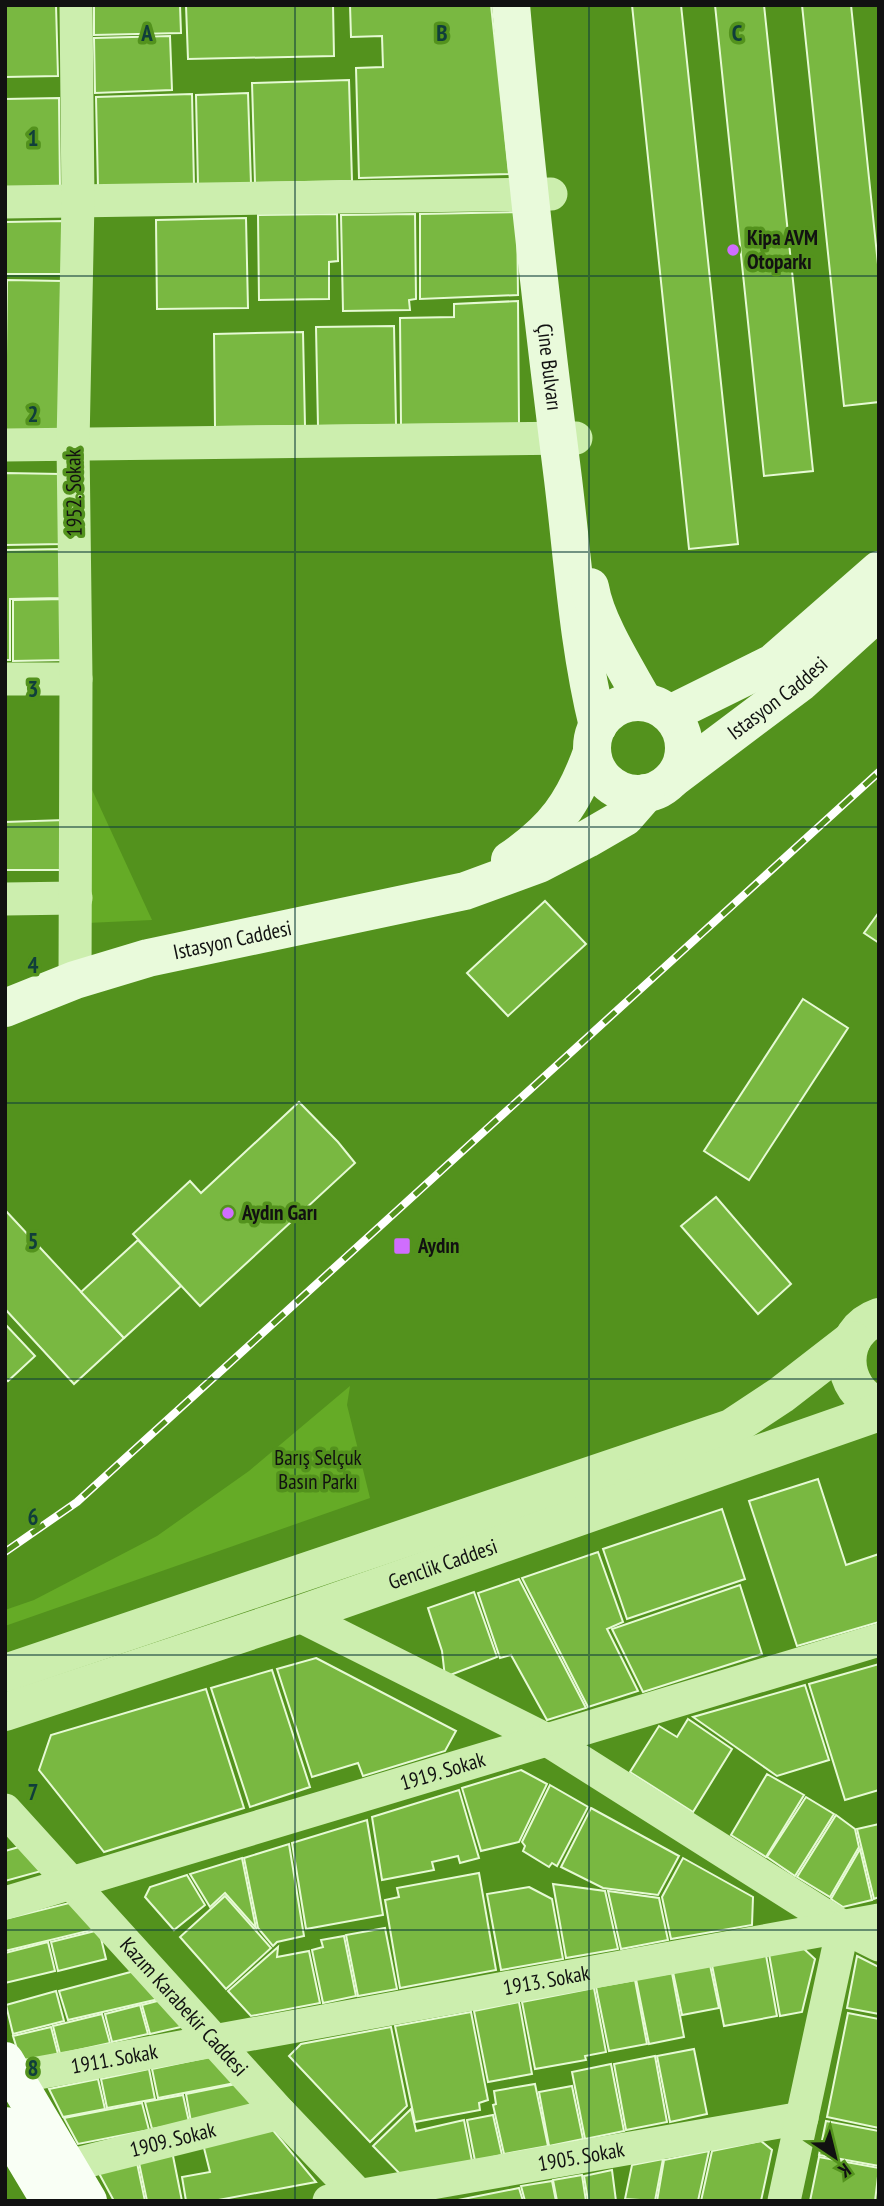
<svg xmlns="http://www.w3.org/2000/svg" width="884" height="2206" viewBox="0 0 884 2206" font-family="'PT Sans Narrow',sans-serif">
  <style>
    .green { fill: #65ab26 }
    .building { fill: #79b841; stroke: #e6fad4; stroke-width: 2 }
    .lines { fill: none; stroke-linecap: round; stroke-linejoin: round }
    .minor { stroke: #cceeae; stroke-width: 33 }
    .tertiary { stroke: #cceeae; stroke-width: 38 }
    .secondary { stroke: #e9fadb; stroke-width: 38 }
    .primary { stroke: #f9fff5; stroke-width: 38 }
    .rail-casing { stroke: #fff; stroke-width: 8 }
    .rail { stroke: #53921d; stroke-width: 5; stroke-dasharray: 16; stroke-linecap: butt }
    .grid { fill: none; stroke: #103e3b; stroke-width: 2; stroke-opacity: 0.55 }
    .poi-dot { fill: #d06dfe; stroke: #53921d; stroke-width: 2.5 }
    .labels { text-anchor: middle; stroke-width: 7; stroke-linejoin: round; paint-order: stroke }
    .poi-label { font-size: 21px; font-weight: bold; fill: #111; stroke: #53921d; text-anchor: start }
    .street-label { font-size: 21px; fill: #111; stroke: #53921d }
    .park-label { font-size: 21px; fill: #111; stroke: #53921d }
    .grid-label { font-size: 23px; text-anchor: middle; font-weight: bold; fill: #103e3b; stroke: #53921d; stroke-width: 7; stroke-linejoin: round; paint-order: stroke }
  </style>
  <rect width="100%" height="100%" fill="#53921d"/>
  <g class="green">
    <polygon points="82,768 152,920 87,923"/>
    <polygon points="350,1386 347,1405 370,1498 5,1626 5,1610 34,1600 157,1536 249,1471"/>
  </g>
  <g class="building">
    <polygon points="5,5 56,5 58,76 5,77"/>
    <polygon points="94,5 180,5 181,33 94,35"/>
    <polygon points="186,5 333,5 334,56 188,59"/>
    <polygon points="350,5 491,5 509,174 359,178 356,68 383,67 382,36 351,37"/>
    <polygon points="632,5 681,5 738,544 689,549"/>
    <polygon points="715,5 764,5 813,471 764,476"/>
    <polygon points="802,5 851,5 879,274 879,402 844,406"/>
    <polygon points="170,36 172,90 95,93 94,38"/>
    <polygon points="349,80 352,181 255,183 252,83"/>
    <polygon points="248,93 251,184 198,185 196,95"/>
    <polygon points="192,94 194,185 98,188 96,97"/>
    <polygon points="59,98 60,187 5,188 5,99"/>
    <polygon points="517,212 518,295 420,299 420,214"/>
    <polygon points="337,214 338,261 329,262 329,299 259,300 258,215"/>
    <polygon points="415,214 416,299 409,300 410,310 343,311 341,215"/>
    <polygon points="246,218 248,308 157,309 156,220"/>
    <polygon points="64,221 64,274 5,274 5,222"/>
    <polygon points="7,280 63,281 63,433 5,433"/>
    <polygon points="518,301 519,424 401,425 400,318 454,317 454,304"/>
    <polygon points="394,326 396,425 318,426 316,327"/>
    <polygon points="303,332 305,426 215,427 214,334"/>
    <polygon points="5,473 61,474 63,544 5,545"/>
    <polygon points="62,549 62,598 10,599 10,660 5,660 5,550"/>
    <polygon points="65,599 66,660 13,661 13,600"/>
    <polygon points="65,820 74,870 5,870 5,822"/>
    <polygon points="545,901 586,944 508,1016 467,973"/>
    <polygon points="879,912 879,943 864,933"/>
    <polygon points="803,999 848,1028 749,1180 704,1151"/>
    <polygon points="299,1102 338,1142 355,1163 200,1306 133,1234 190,1181 201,1193"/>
    <polygon points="716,1197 791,1284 758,1314 681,1226"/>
    <polygon points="5,1210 124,1338 74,1384 5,1309"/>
    <polygon points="138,1240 181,1286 124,1338 81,1292"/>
    <polygon points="5,1324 35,1356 8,1381 5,1378"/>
    <polygon points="818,1479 846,1565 879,1554 879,1622 797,1646 749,1501"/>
    <polygon points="722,1509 745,1579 627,1619 603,1549"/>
    <polygon points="598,1552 623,1622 607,1629 638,1691 588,1707 522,1578"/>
    <polygon points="519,1579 586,1708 547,1720 511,1655 500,1658 478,1593"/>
    <polygon points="740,1585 762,1654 643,1692 612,1629"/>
    <polygon points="474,1592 497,1657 445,1677 442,1651 428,1608"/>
    <polygon points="316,1658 456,1731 445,1751 363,1776 358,1763 312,1777 277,1669"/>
    <polygon points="879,1664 879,1790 845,1800 809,1684"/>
    <polygon points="272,1670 310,1787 250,1807 211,1688"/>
    <polygon points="805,1685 829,1760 777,1776 693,1717"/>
    <polygon points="206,1689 244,1808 104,1852 39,1770 51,1735"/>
    <polygon points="688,1719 732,1749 693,1812 630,1772 659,1726 677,1737"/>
    <polygon points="521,1770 547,1784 519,1842 481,1851 462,1788"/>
    <polygon points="767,1774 804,1795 766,1857 731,1835"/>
    <polygon points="550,1785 588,1807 557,1866 552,1863 549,1867 523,1851 525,1846 522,1842"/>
    <polygon points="459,1790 479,1858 460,1863 458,1856 432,1862 434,1870 382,1880 372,1817"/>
    <polygon points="806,1797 834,1814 795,1876 767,1857"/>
    <polygon points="591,1808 679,1856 658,1895 603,1888 561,1867"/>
    <polygon points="836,1815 855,1829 859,1847 830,1897 797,1877"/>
    <polygon points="367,1820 383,1915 306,1929 292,1843"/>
    <polygon points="879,1824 879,1897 874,1899 857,1829"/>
    <polygon points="289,1844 304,1936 277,1942 273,1946 258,1928 244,1858"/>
    <polygon points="26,1845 45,1870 5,1881 5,1851"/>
    <polygon points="860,1849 872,1900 843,1907 831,1899"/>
    <polygon points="242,1858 256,1928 225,1893 210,1907 190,1874"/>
    <polygon points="683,1858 753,1897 752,1925 671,1939 662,1897"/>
    <polygon points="479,1873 496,1970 400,1988 385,1900 399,1897 397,1888"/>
    <polygon points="187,1875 205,1905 174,1930 145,1897 150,1887"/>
    <polygon points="553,1884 605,1891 618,1949 566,1958"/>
    <polygon points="529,1887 552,1899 563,1959 501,1970 487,1894"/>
    <polygon points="608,1891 659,1898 668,1940 621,1949"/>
    <polygon points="225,1896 271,1948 226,1989 180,1937"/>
    <polygon points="73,1902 96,1929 5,1951 5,1919"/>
    <polygon points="385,1928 397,1989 358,1996 346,1935"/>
    <polygon points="99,1930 106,1959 58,1971 51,1942"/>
    <polygon points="344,1936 356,1996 323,2003 312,1950 323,1947 321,1940"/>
    <polygon points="48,1942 55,1971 5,1983 5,1953"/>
    <polygon points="278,1947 277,1957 309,1951 320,2003 251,2016 228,1991"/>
    <polygon points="803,1948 815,1959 802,2012 780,2016 769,1954"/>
    <polygon points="766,1955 777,2016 724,2026 712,1965"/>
    <polygon points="857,1956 879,1967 879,2014 847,2008"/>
    <polygon points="710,1965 719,2008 682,2015 673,1972"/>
    <polygon points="142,1969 163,1998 68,2020 59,1991"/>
    <polygon points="672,1973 684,2037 649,2044 636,1979"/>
    <polygon points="635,1980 647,2044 609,2051 596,1987"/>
    <polygon points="594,1988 606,2052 585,2056 586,2060 535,2069 522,2002"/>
    <polygon points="56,1991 64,2021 13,2034 6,2005"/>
    <polygon points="165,1999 185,2026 150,2034 142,2005"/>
    <polygon points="519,2002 532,2074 488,2082 474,2011"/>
    <polygon points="140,2005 148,2034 112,2042 105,2014"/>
    <polygon points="471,2012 488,2100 479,2103 480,2110 415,2122 395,2026"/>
    <polygon points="848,2013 879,2019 879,2128 827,2117"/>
    <polygon points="102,2014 110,2043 60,2054 53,2026"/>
    <polygon points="51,2027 58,2054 21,2062 13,2036"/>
    <polygon points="391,2027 407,2106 370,2142 289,2056 301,2044"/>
    <polygon points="694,2049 707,2114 670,2122 657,2056"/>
    <polygon points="214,2056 235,2083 158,2098 152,2069"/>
    <polygon points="655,2056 667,2122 626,2130 614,2064"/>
    <polygon points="611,2064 624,2131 585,2139 572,2072"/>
    <polygon points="149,2069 155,2099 107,2108 101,2079"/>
    <polygon points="98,2079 105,2109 63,2117 49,2089"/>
    <polygon points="236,2084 255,2109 191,2122 186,2094"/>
    <polygon points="535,2084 548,2146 504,2154 493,2105 496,2104 494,2091"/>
    <polygon points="572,2086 583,2139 549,2146 539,2092"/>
    <polygon points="183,2095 189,2122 152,2129 145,2102"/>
    <polygon points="142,2103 149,2130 78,2144 64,2118"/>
    <polygon points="411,2109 416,2131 464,2120 472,2161 401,2175 373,2146"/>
    <polygon points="493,2115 502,2155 475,2161 467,2120"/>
    <polygon points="826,2121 879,2131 879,2166 819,2155"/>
    <polygon points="272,2129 316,2182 213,2201 186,2201 182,2177 210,2172 203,2144"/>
    <polygon points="761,2141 772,2150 761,2201 701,2201 712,2151"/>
    <polygon points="172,2151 182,2201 147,2201 138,2158"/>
    <polygon points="709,2151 698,2201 657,2201 664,2160"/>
    <polygon points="819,2157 879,2168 875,2201 810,2201"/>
    <polygon points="136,2158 145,2201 114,2201 95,2166"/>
    <polygon points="663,2159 655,2201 625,2199 632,2165"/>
    <polygon points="612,2170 616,2201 588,2201 584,2176"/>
    <polygon points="582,2175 586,2201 557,2201 553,2180"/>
    <polygon points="552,2181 556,2201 525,2201 521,2186"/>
    <polygon points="519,2188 523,2201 453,2201"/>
  </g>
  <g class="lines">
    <g class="minor">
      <polyline points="5,202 551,194"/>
      <polyline points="5,445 576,438"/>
      <polyline points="5,679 76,679"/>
      <polyline points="5,899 76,898"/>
      <polyline points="75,980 76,679 73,444 78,201 76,5"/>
      <polyline points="298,1615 549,1741 843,1927 879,1945"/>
      <path id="s1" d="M 5,1810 L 280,2113 L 364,2201"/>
      <path id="s2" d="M 5,1903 L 879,1640"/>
      <path id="s3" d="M 16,2077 L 879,1920"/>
      <path id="s4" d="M 68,2166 L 280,2113"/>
      <path id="s5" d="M 329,2201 L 802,2118"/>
      <polyline points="784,2201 843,1927"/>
    </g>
    <g class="tertiary">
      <path d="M 879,1317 C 836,1332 838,1390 879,1406"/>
      <polyline points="5,1673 731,1428 781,1395 852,1340"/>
      <path id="s6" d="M 5,1712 L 298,1615 L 879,1412"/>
    </g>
    <g class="secondary">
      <path id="s7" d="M 511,5 C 525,164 543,321 563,479 C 573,561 578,645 598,726"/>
      <path d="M 590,587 C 596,623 626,669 644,702"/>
      <circle cx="638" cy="748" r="46"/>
      <polyline points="670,714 773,663 879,570"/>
      <path id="s8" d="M 672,779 L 801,682 L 879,611"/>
      <path d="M 510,860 C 554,830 574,803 592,752"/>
      <path id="s9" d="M 5,1008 L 75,980 L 148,958 L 465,891 L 539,864 L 587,839 L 625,817 L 646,793"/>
    </g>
    <g class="primary">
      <polyline points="5,2061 88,2201"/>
      <polyline points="5,2126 50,2201"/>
    </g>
    <g class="rail-casing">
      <polyline id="rail" points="5,1552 77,1502 879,772"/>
    </g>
    <use href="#rail" class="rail"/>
  </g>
  <path class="grid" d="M 295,5 L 295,2201M 589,5 L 589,2201M 5,276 L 879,276M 5,552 L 879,552M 5,827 L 879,827M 5,1103 L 879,1103M 5,1379 L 879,1379M 5,1655 L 879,1655M 5,1930 L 879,1930"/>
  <g class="poi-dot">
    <circle cx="733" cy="250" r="7"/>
    <circle cx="228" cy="1213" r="7"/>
    <rect x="393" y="1237" width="18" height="18" rx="3.5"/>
  </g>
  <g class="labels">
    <g class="poi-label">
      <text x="747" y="245">Kipa AVM<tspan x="747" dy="24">Otoparkı</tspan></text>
      <text x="242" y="1220">Aydın Garı</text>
      <text x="418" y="1253">Aydın</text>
    </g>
    <g class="street-label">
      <text dy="7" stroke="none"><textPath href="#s7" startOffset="364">Çine Bulvarı</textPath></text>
      <text transform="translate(74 493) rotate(-91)" y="7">1952. Sokak</text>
      <text dy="7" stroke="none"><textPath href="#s8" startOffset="133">Istasyon Caddesi</textPath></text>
      <text dy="7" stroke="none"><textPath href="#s9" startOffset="238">Istasyon Caddesi</textPath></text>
      <text dy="7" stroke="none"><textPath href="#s6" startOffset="462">Genclik Caddesi</textPath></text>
      <text dy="7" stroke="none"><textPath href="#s2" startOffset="457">1919. Sokak</textPath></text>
      <text dy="7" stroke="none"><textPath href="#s3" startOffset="539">1913. Sokak</textPath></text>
      <text dy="7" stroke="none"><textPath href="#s1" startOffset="266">Kazım Karabekir Caddesi</textPath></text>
      <text dy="7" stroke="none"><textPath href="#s3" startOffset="100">1911. Sokak</textPath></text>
      <text dy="7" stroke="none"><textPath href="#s4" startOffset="108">1909. Sokak</textPath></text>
      <text dy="7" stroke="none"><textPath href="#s5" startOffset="256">1905. Sokak</textPath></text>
    </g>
    <g class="park-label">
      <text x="318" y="1465">Barış Selçuk<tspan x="318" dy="24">Basın Parkı</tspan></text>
    </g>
  </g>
  <g class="grid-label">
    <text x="147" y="41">A</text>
    <text x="442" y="41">B</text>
    <text x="737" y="41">C</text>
    <text x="33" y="146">1</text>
    <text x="33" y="422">2</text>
    <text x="33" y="697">3</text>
    <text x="33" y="973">4</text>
    <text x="33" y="1249">5</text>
    <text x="33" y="1525">6</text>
    <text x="33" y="1800">7</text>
    <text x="33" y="2076">8</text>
  </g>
  <rect width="884" height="2206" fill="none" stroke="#111111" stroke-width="14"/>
  <g transform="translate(835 2157) rotate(145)" stroke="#53921d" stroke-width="5" paint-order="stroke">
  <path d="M0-5L12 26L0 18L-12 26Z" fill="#111111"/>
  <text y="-10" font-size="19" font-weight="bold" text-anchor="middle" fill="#111111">K</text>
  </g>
</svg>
